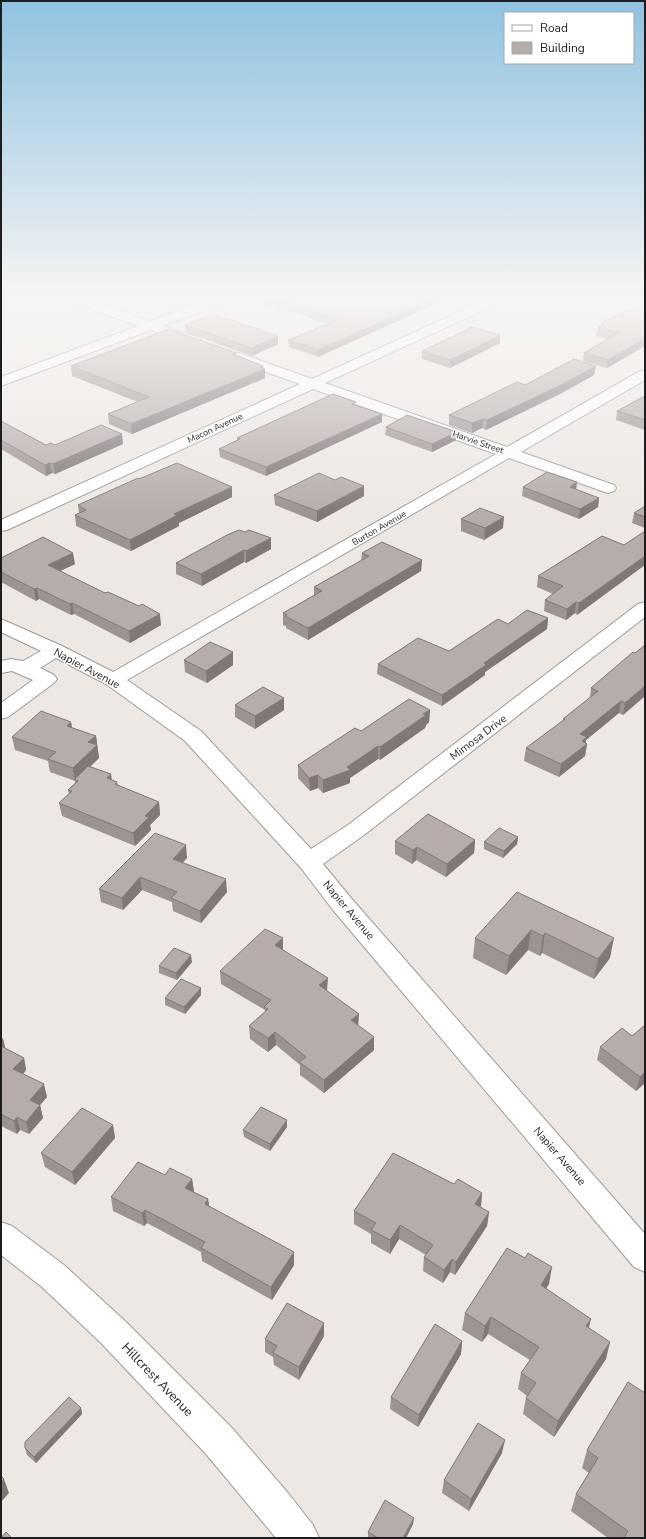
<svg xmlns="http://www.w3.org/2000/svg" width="646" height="1539" viewBox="0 0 646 1539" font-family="'Nunito Sans',sans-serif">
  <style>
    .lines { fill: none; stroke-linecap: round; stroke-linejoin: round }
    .minor-casing { stroke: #9a9a9a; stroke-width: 2 }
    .minor { fill: #fff; fill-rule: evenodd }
    .wall { fill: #9d9492 }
    .shaded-wall { fill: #7f7877 }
    .building { fill: #b6acaa; stroke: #7f7877 }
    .labels { text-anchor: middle; stroke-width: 3; stroke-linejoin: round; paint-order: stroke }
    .far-street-label { font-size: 9px; fill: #1d1d1d; stroke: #fff }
    .street-label { font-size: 11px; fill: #1d1d1d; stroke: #fff }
    .near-street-label { font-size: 13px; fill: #1d1d1d; stroke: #fff }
  </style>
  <rect width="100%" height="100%" fill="#ede8e4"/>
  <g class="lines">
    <g class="minor-casing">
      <g id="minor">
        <polygon points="71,300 89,300 150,321 207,300 225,300 223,303 163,326 199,338 201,341 199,344 189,344 151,330 1,386 1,377 138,326 73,303"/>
        <polygon points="485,300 501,300 499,303 325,383 507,447 640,371 645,370 645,380 521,452 614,485 616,488 614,491 608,493 602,491 509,458 127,680 201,731 311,849 348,825 638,604 645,602 645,617 364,835 323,864 351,898 645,1234 645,1272 634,1267 333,910 301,868 185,741 106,684 56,658 40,668 54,675 57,679 54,683 8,717 1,719 1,703 33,680 12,671 1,673 1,661 11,659 23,661 41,651 1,632 1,619 62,646 113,672 496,454 313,389 7,530 1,531 1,520 300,384 229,359 227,356 229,353 239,353 312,379"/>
        <polygon points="638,300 645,300 645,304 640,303"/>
        <polygon points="1,1222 12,1226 64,1265 125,1321 232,1428 288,1493 313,1525 319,1538 276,1538 206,1454 101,1343 42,1287 1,1255"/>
      </g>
    </g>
    <use href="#minor" class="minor"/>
  </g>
  <g class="wall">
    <polygon points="250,300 444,300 318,357 289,347 288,340 328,324 281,308 278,309"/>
    <polygon points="645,303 645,346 607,368 583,361 584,353 608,339 596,336 598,327 602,325 602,322"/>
    <polygon points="185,325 278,344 252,356 185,332"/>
    <polygon points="500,335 500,343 450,368 422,359 422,351"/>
    <polygon points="236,353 236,355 263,368 265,378 132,434 109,424 108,414 138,402 72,376 71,366"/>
    <polygon points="596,366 594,375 560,394 486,430 482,428 472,433 449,425 449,415 525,385"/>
    <polygon points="645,396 645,430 616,420 617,411"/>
    <polygon points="356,405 382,422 266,476 220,457 219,449 237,440 237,438"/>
    <polygon points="1,421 46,445 123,444 55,474 52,473 46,476 1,449"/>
    <polygon points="386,427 457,432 456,440 432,452 385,435"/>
    <polygon points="139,479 232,497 179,523 179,526 131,551 76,526 75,515 79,513 78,505"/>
    <polygon points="523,487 599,498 598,507 579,519 522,496"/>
    <polygon points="274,495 364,496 317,522 275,505"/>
    <polygon points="645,506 645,528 632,523 634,513"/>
    <polygon points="461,519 503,528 484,540 461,531"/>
    <polygon points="245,532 271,549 246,563 244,562 202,586 176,574 176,563"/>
    <polygon points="602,536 577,615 575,613 566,620 544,611 545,600 553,594 537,587 538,576"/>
    <polygon points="362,553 422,560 421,571 308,640 286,628 286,626 283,625 283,613 314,595 314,587 361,561"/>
    <polygon points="1,558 75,564 60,571 161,625 130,643 74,614 71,615 39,599 36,601 1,582"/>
    <polygon points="548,618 547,629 485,672 485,675 442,706 377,674 378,664 449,651 508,624"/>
    <polygon points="645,645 645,696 623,715 619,713 586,740 586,743 587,744 585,756 559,777 524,761 526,748 563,721 563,719 590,698 591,688"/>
    <polygon points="233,652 233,665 207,683 185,672 184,660"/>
    <polygon points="284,698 284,710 255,729 235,717 235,705"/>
    <polygon points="430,710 429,722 426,725 425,728 380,760 378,759 350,778 350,783 323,793 318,788 310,791 298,778 298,765 361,731"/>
    <polygon points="71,722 72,728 96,736 99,758 90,767 111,774 112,780 117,782 118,785 159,802 160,815 150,825 151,830 135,846 62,816 59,803 69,794 68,790 75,783 75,781 50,772 48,761 15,750 12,737"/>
    <polygon points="518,837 517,844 503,858 484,849 484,842"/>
    <polygon points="475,840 474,853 446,877 416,860 412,864 395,854 395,841"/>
    <polygon points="187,858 182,863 227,892 201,923 173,911 172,902 142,890 123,910 101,902 99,889"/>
    <polygon points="517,892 610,958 594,979 542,953 540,956 528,950 506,975 473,958 475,938"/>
    <polygon points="283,950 327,991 358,1025 374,1050 324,1093 300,1075 300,1065 276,1045 268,1052 250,1039 249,1026 265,1012 265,1010 221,984 220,971"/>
    <polygon points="192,962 177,980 159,973 159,966"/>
    <polygon points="201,995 185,1014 165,1005 165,998"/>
    <polygon points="645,1025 645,1083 636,1091 597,1060 600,1047 632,1036"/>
    <polygon points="1,1037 5,1048 24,1058 26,1070 23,1074 47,1097 40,1105 43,1118 29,1134 20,1130 17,1134 1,1126"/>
    <polygon points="113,1125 115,1138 75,1185 45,1167 41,1153"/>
    <polygon points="287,1127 270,1151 244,1137 243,1130"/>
    <polygon points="165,1175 192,1179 194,1192 208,1199 209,1206 294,1265 272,1300 202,1261 201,1252 147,1223 144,1226 113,1211 111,1197"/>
    <polygon points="454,1184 482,1193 481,1206 480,1207 489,1212 487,1226 455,1275 450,1272 443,1283 423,1271 424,1257 426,1255 399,1239 390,1254 371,1243 371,1234 354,1224 354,1211"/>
    <polygon points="549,1284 546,1288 589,1328 606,1359 554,1437 523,1414 526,1398 527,1396 518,1389 521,1373 530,1360 488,1334 482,1342 462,1330 465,1313"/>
    <polygon points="324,1336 299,1380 274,1365 273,1357 265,1352 265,1339"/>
    <polygon points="462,1341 461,1354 418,1427 390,1409 391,1397"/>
    <polygon points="628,1382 645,1538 608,1538 571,1511 576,1494 589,1473 582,1468 587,1450"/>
    <polygon points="81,1408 82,1414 36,1463 27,1455 25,1448"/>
    <polygon points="502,1453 469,1511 442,1493 444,1480"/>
    <polygon points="413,1524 406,1538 368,1538 368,1532"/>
  </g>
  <g class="shaded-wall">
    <polygon points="1,300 13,300 1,304"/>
    <polygon points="430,300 444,300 318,357 318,350"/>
    <polygon points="281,301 281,308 278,309 278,302"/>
    <polygon points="500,335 500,343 450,368 450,360"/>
    <polygon points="278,336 278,344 252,356 252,348"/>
    <polygon points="645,338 645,346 607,368 608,360"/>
    <polygon points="263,366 263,370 265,369 265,378 132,434 131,424"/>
    <polygon points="596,366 594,375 560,394 486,430 487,420"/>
    <polygon points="382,414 382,422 266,476 266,467"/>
    <polygon points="483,419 482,428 472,433 472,423"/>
    <polygon points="457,432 456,440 432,452 432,444"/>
    <polygon points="122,434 123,444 55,474 53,464"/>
    <polygon points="50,463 52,473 46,476 45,465"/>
    <polygon points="577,482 576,492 570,487"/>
    <polygon points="364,486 364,496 317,522 317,511"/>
    <polygon points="232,487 232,497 179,523 179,526 131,551 130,540 174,514"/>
    <polygon points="599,498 598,507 579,519 580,509"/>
    <polygon points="504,517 503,528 484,540 485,528"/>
    <polygon points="271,538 271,549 246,563 246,551"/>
    <polygon points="244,550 244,562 202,586 201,574"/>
    <polygon points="73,553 75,564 50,576 48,565"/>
    <polygon points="645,556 645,565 577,615 579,603"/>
    <polygon points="422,560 421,571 308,640 308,628"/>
    <polygon points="37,588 39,599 36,601 34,589"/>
    <polygon points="576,602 575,613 566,620 567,609"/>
    <polygon points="72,603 74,614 71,615 70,604"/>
    <polygon points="160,614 161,625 130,643 129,631"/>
    <polygon points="548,618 547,629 485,672 485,675 442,706 442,695 484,663"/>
    <polygon points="233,652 233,665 207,683 206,671"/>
    <polygon points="645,686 645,696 623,715 625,703"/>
    <polygon points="284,698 284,710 255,729 255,716"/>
    <polygon points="621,701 619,713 586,740 586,745 587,744 585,756 559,777 561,764 580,734"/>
    <polygon points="430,710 429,722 426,725 425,728 380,760 380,747"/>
    <polygon points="71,722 73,735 67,726"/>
    <polygon points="96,736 99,758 76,780 75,779 75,781 73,768 88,742"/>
    <polygon points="378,746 378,759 350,778 350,783 323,793 323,780 347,767"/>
    <polygon points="111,774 112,787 107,778"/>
    <polygon points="318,775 318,788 310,791 309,778"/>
    <polygon points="159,802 160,815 150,825 151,830 135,846 133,833 145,816"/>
    <polygon points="518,837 517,844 503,858 504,851"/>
    <polygon points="475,840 474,853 446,877 447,864"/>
    <polygon points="186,845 187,858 174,872 173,859"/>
    <polygon points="417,847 416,860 412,864 413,850"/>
    <polygon points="140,877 142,890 123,910 122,898"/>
    <polygon points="226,879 227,892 201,923 200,911"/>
    <polygon points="531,930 528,950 506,975 509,956"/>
    <polygon points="545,933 542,953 540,956 543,936"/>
    <polygon points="283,938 283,952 275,945"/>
    <polygon points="614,938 610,958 594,979 598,959"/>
    <polygon points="191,955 192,962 177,980 176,973"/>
    <polygon points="328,978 327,991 319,985"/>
    <polygon points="201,988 201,995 185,1014 184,1007"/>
    <polygon points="359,1014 358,1028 351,1020"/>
    <polygon points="275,1032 276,1045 268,1052 268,1038"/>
    <polygon points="374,1037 374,1050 324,1093 324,1080"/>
    <polygon points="3,1038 6,1051 1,1056 1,1040"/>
    <polygon points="24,1058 26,1070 16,1082 13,1069"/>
    <polygon points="645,1072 645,1083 636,1091 640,1077"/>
    <polygon points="44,1084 47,1097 33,1113 30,1100"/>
    <polygon points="40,1105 43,1118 29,1134 26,1122"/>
    <polygon points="17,1117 20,1130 17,1134 14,1121"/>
    <polygon points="287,1120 287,1127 270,1151 270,1144"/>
    <polygon points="113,1125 115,1138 75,1185 72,1172"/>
    <polygon points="192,1179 194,1192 185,1188"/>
    <polygon points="482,1193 481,1206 473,1217 475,1204"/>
    <polygon points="208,1199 210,1213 205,1204"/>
    <polygon points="145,1210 147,1223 144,1226 142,1213"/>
    <polygon points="489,1212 487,1226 455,1275 456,1262"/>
    <polygon points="400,1225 399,1239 390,1254 390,1240"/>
    <polygon points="294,1252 294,1265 272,1300 271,1287"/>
    <polygon points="452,1259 450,1272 443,1283 444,1270"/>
    <polygon points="552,1267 549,1284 538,1302 541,1285"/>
    <polygon points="491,1317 488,1334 482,1342 485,1326"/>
    <polygon points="591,1319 587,1335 586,1326"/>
    <polygon points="324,1323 324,1336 299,1380 299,1367"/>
    <polygon points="462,1341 461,1354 418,1427 419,1415"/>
    <polygon points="610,1342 606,1359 554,1437 558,1421"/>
    <polygon points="81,1408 82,1414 36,1463 34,1457"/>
    <polygon points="505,1440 502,1453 469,1511 471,1499"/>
    <polygon points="4,1479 9,1493 1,1502 1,1483"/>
    <polygon points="414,1518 413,1524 406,1538 403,1538"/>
  </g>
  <g class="building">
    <polygon points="271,300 430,300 318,350 288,340 338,320 281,301 278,302"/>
    <polygon points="645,303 645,338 608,360 584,353 618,333 598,327 605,323 602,322"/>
    <polygon points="213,314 278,336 252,348 185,325"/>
    <polygon points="472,327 500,335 450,360 422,351"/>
    <polygon points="169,329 236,353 233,354 263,366 260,367 265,369 131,424 108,414 149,397 71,366"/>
    <polygon points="574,359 596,366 561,385 487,420 483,419 472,423 449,415 517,382 525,385"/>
    <polygon points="333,394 356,402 352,404 382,414 266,467 219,449 240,439 237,438"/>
    <polygon points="645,396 645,420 617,411"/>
    <polygon points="407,415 457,432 432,444 386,427"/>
    <polygon points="1,421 46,445 51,443 55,445 101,425 122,434 53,464 50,463 45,465 1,440"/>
    <polygon points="177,463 232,487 174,514 178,515 130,540 75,515 86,510 78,505 138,478 139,479"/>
    <polygon points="547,472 577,482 570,487 599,498 580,509 523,487"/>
    <polygon points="319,473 335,480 341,477 364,486 317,511 274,495"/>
    <polygon points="645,506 645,517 634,513"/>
    <polygon points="480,508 504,517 485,528 461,519"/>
    <polygon points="239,530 245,532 249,530 271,538 246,551 244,550 201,574 176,563 227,535"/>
    <polygon points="645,531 645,556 579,603 576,602 567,609 545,600 563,586 538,576 602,536 624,545"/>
    <polygon points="43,537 73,553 48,565 105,593 108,592 139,606 142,604 160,614 129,631 72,603 70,604 37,588 34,589 1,572 1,558"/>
    <polygon points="382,542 422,560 308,628 285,616 287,615 283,613 322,591 314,587 369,556 362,553"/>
    <polygon points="527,610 548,618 484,663 486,665 442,695 378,664 418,638 449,651 498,619 508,624"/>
    <polygon points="210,642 233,652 206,671 184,660"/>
    <polygon points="645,645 645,686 625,703 621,701 580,734 587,737 582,741 587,744 561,764 526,748 565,719 563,719 598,691 591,688 633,652 635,653"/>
    <polygon points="263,687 284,698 255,716 235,705"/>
    <polygon points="409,699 430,710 423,714 426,715 380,747 378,746 347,767 350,770 323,780 318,775 309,778 298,765 355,728 361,731"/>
    <polygon points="41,711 71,722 67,726 96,736 88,742 97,745 73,768 48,759 56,752 12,737"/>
    <polygon points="88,766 111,774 107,778 117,782 115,784 159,802 145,816 149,817 133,833 59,803 72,791 68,790 78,781 75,779"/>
    <polygon points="428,814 475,840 447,864 417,847 413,850 395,841"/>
    <polygon points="499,828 518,837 504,851 484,842"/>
    <polygon points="155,833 186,845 173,859 226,879 200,911 171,898 177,892 140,877 122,898 99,889"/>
    <polygon points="517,892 614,938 598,959 545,933 543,936 531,930 509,956 475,938"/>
    <polygon points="265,929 283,938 275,945 328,978 319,985 359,1014 351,1020 374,1037 324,1080 299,1062 306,1057 275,1032 268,1038 249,1026 268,1009 264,1007 271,1000 220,971"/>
    <polygon points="174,948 191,955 176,973 159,966"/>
    <polygon points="181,979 201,988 184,1007 165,998"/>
    <polygon points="645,1025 645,1072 640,1077 600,1047 622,1028 632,1036"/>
    <polygon points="1,1046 24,1058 13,1069 44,1084 30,1100 40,1105 26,1122 17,1117 14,1121 1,1114"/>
    <polygon points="261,1107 287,1120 270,1144 243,1130"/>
    <polygon points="82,1108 113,1125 72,1172 41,1153"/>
    <polygon points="393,1153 454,1184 458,1179 482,1193 475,1204 489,1212 456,1262 452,1259 444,1270 424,1257 433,1245 400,1225 390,1240 371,1230 376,1223 354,1211"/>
    <polygon points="138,1162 165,1175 170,1168 192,1179 185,1188 208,1199 205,1204 294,1252 271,1287 201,1248 205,1242 145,1210 142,1213 111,1197"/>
    <polygon points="507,1248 525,1258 528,1253 552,1267 541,1285 591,1319 586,1326 610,1342 558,1421 526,1398 536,1383 521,1373 539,1347 491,1317 485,1326 465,1313"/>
    <polygon points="287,1303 324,1323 299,1367 273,1353 277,1346 265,1339"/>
    <polygon points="435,1324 462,1341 419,1415 391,1397"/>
    <polygon points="628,1382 645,1393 645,1538 624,1538 628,1531 576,1494 598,1458 587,1450"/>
    <polygon points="69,1397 81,1408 34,1457 25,1448 25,1442"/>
    <polygon points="478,1423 505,1440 471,1499 444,1480"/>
    <polygon points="1,1476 4,1479 1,1483"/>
    <polygon points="385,1500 414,1518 403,1538 378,1538 368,1532"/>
    <polygon points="6,1532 12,1538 1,1538"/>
  </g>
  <linearGradient id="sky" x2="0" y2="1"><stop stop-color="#8fc2e0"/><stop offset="0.58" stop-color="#f7f5f3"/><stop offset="1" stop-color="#f7f5f3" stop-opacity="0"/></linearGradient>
  <rect width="646" height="516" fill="url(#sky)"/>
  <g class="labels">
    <g class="far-street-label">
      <text transform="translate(215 428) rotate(-25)" y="3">Macon Avenue</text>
      <text transform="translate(478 442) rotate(19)" y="3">Harvie Street</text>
      <text transform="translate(379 528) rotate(-30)" y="3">Burton Avenue</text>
    </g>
    <g class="street-label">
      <text transform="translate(87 668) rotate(28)" y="4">Napier Avenue</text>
      <text transform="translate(478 737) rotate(-37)" y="4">Mimosa Drive</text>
      <text transform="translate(349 910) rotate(50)" y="4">Napier Avenue</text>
      <text transform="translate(560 1156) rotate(49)" y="4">Napier Avenue</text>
    </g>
    <g class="near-street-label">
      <text transform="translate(158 1379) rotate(46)" y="5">Hillcrest Avenue</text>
    </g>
  </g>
  <rect width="646" height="1539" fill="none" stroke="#1d1d1d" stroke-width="4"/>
  <rect x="504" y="12" width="130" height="52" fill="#ffffff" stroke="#a5a5a5"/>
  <rect x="512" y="25" width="20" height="6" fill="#ffffff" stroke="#a5a5a5"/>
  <text x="540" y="32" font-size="12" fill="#1d1d1d">Road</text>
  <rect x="512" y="42" width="20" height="12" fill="#b6acaa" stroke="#a5a5a5"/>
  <text x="540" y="52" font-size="12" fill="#1d1d1d">Building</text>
</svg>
